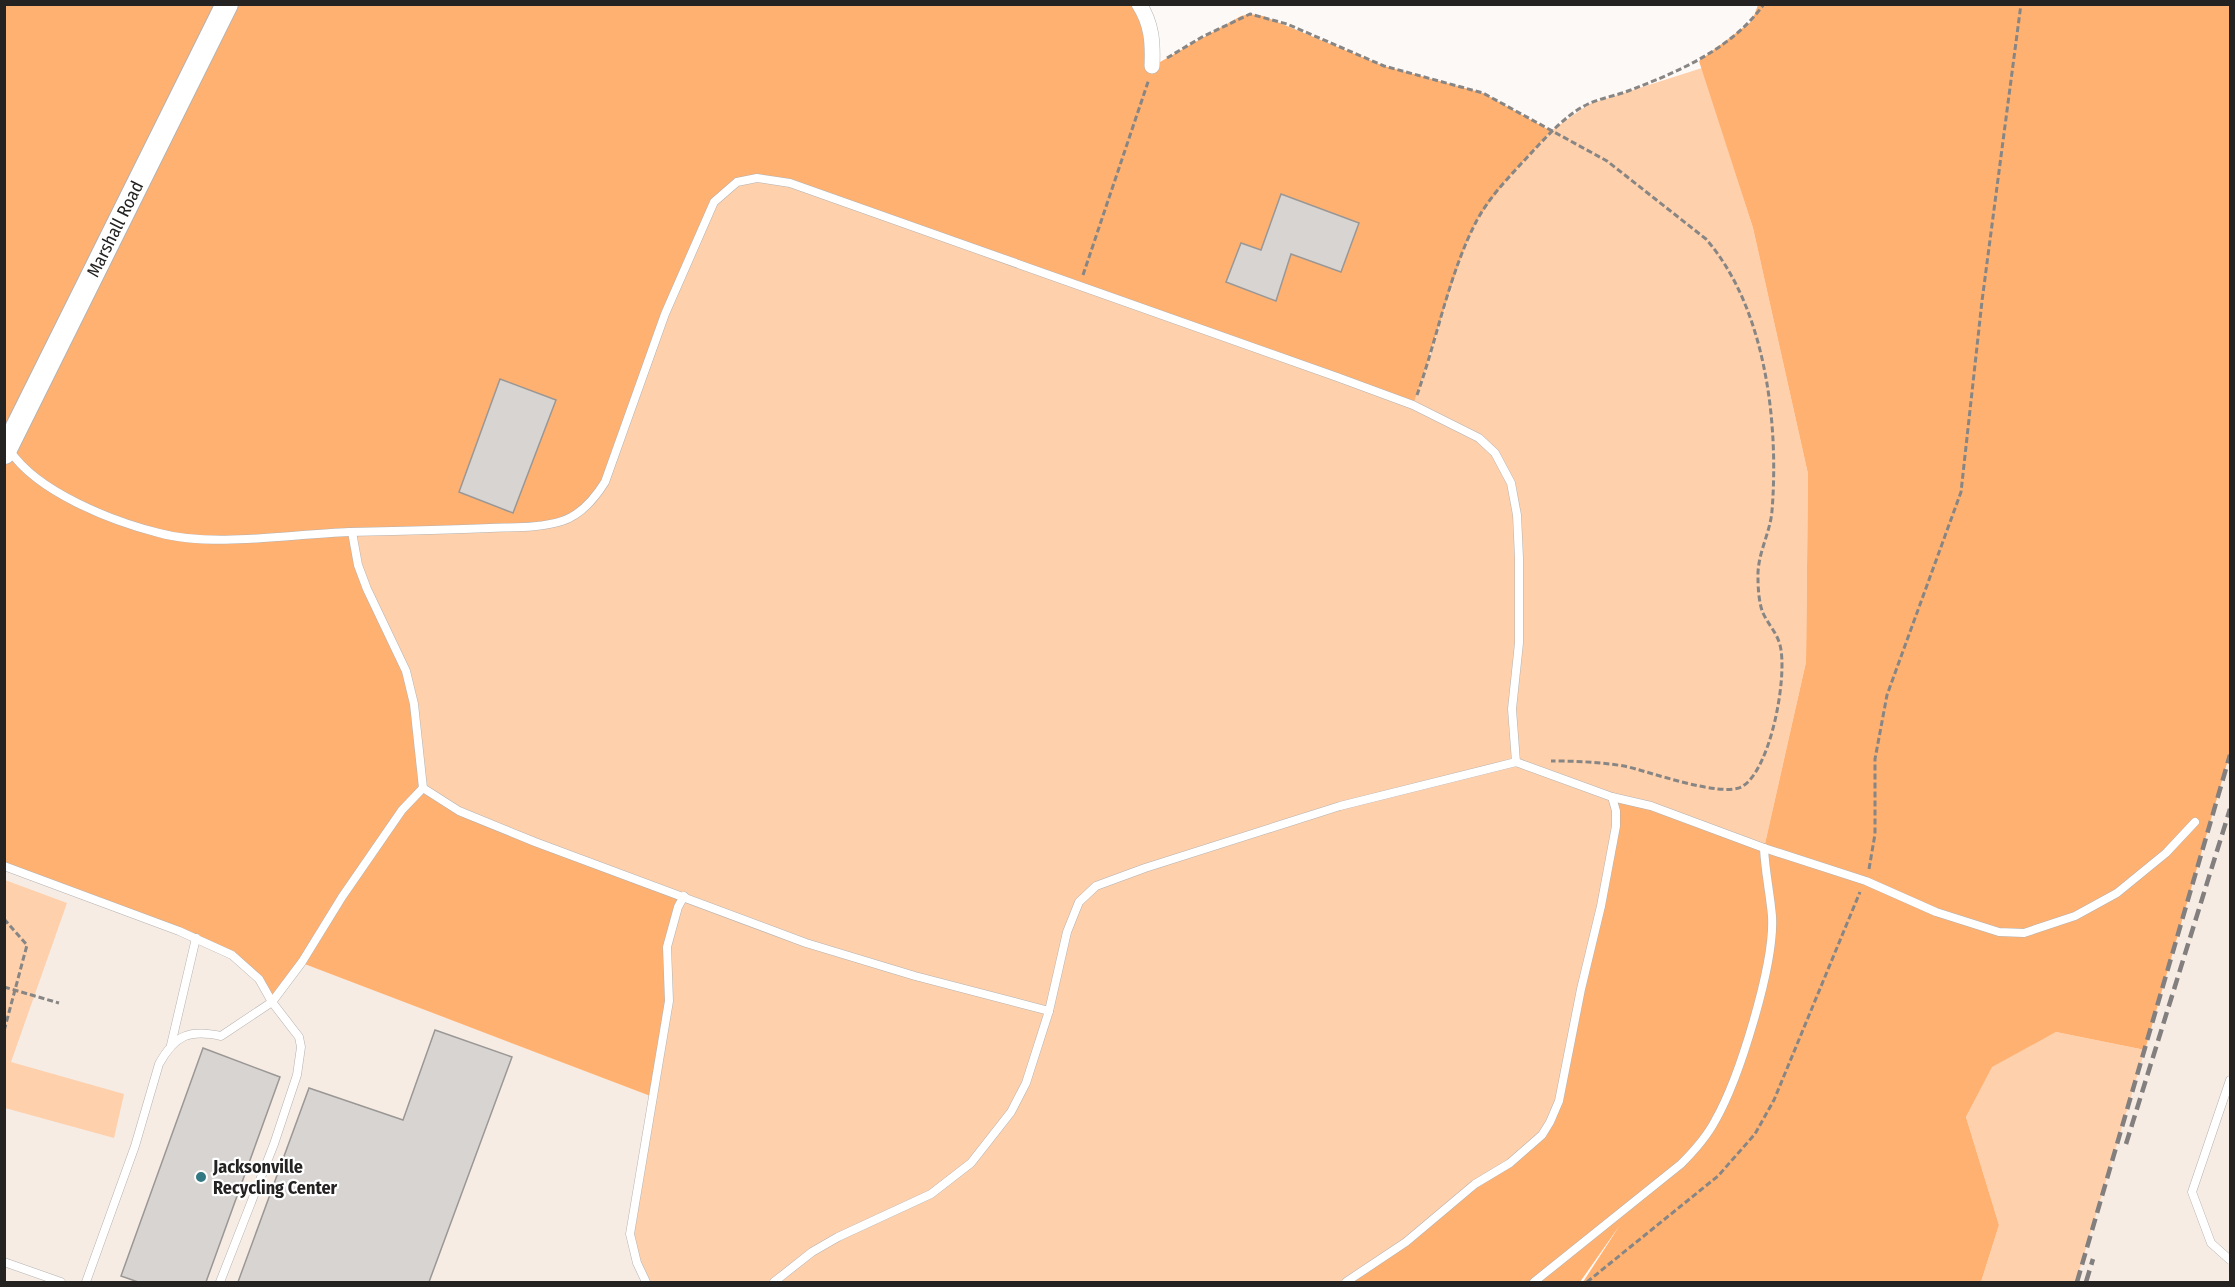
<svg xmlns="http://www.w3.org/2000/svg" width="2235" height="1287" viewBox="0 0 2235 1287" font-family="'Fira Sans Condensed',sans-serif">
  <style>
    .built { fill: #f6ece4 }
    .green { fill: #fed0ac }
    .forest { fill: #ffb171 }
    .building { fill: #d8d4d2; stroke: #9a9795; stroke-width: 1.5 }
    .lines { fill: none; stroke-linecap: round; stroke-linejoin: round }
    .service-casing { stroke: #b5b2b0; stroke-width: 9 }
    .minor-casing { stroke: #b5b2b0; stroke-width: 16 }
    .secondary-casing { stroke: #b5b2b0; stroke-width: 24 }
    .path { stroke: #888684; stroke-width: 3; stroke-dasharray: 6 3; stroke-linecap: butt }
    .service { stroke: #fff; stroke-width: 8 }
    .minor { stroke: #fff; stroke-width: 15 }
    .secondary { stroke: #fff; stroke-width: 22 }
    .rail { stroke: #827f7e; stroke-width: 4.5; stroke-dasharray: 12 6; stroke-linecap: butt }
    .poi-dot { fill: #327984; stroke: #fff; stroke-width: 2 }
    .labels { text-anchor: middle; stroke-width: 4.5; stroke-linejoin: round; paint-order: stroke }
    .street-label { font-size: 18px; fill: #242322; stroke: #fff }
    .poi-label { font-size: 18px; font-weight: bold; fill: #242322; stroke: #fff; text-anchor: start }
  </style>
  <rect width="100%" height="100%" fill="#fdf9f7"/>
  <g class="built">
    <polygon points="2230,755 2230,1282 2076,1282 2145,1050"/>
    <polygon points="4,867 302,962 653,1097 646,1282 5,1282"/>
  </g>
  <g class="green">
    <polygon points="1702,68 1753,228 1808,474 1806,662 1764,848 1616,811 1559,1101 1542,1135 1406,1242 1346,1282 646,1282 630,1234 666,1016 459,811 423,788 352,532 665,314 714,202 737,182 757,178 790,183 1429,359 1465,246 1477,220 1507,179 1551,131 1589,104"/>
    <polygon points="5,880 67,903 11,1062 124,1094 114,1138 5,1108"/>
    <polygon points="2056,1032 2145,1050 2076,1282 1981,1282 1999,1225 1966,1117 1992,1066"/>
  </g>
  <g class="forest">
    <polygon points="4,5 1139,5 1153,66 1241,16 1250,14 1263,16 1384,66 1483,93 1551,131 1507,179 1477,220 1465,246 1413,405 790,183 757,178 737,182 714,202 665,314 605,482 576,514 531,526 352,532 358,565 406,671 423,788 459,811 684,896 670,934 669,1001 653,1097 302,963 272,1002 259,979 232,955 5,866"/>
    <polygon points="1758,5 2230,5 2230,753 2145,1050 2056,1032 1992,1067 1966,1117 1999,1225 1981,1282 1583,1282 1620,1225 1580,1282 1346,1282 1379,1261 1442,1209 1510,1163 1542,1135 1559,1101 1616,826 1612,797 1764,848 1806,662 1808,474 1753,228 1699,61 1752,21"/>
  </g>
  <g class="building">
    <polygon points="1281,194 1359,223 1341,272 1291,254 1276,301 1226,282 1241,243 1261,250"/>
    <polygon points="500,379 556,400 513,513 459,492"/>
    <polygon points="435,1030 512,1057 429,1282 238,1282 309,1088 403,1120"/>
    <polygon points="203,1048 280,1077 206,1282 138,1282 121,1276"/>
  </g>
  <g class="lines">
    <g class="service-casing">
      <g id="service">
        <path d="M 10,451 C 38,492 111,521 159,533 C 214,548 291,534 349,532 C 396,531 443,530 490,528 C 514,527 540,528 562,521 C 581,515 595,498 605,482 L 665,314 L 714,202 L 737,182 L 757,178 L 790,183 L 1337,377 L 1413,405 L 1479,438 L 1495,453 L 1511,483 L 1517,515 L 1519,558 L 1519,643 L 1512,709 L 1516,762"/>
        <polyline points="352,532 358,565 367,589 406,671 414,704 423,788 459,811 535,842 806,943 915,976 1049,1011"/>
        <polyline points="4,866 179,931 232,955 259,979 272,1002 299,1037 301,1047 297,1075 274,1144 220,1282"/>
        <polyline points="171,1045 196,938"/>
        <polyline points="2230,1080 2192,1192 2211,1243 2230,1260"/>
        <polyline points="4,1262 61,1282"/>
        <path d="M 86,1282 L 135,1146 L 159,1064 C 175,1035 189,1029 221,1036 L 272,1002 L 302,962 L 342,897 L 402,810 L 423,788"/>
        <polyline points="646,1282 637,1263 630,1234 669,1001 667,947 678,907 684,896"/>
        <polyline points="774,1282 812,1252 838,1237 931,1194 971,1163 1011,1112 1026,1083 1049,1011 1067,932 1079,902 1096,886 1145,868 1340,806 1516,762 1612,797 1651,806 1764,848 1866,881 1936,912 1999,932 2024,933 2075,916 2117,893 2166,853 2195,822"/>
        <polyline points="1346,1282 1406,1242 1475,1184 1510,1163 1542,1135 1550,1122 1559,1101 1581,989 1601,906 1616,826 1616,811 1612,797"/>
        <path d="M 1534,1282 L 1681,1164 C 1694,1151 1706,1138 1715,1121 C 1739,1079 1775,964 1772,916 C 1770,893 1765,871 1764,848"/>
      </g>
    </g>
    <g class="minor-casing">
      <path id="minor" d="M 1139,4 C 1152,24 1153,43 1152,66"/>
    </g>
    <g class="secondary-casing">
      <g id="secondary">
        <path id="s1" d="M 4,453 L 227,4"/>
      </g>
    </g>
    <g class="path">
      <path d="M 1167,58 L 1202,37 L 1250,14 L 1287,24 L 1384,66 L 1483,93 L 1607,161 L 1706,239 C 1766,308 1779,424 1772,511 C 1770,534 1757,554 1758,578 C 1758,588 1759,604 1763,613 C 1768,624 1777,633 1780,645 C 1788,676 1771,768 1743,786 C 1723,799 1648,771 1624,766 C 1599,762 1576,761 1551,761"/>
      <polyline points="1083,275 1149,79"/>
      <path d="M 1417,395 C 1437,339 1449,274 1476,222 C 1490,195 1513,173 1533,151 C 1549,134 1567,114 1588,104 C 1601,98 1615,96 1628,91 C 1678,72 1732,49 1764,4"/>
      <polyline points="1869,869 1875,834 1875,759 1887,695 1961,492 1982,301 2021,4"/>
      <polyline points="4,919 27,945 4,1031"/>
      <polyline points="4,987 59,1003"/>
      <polyline points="1587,1282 1718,1176 1755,1134 1774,1100 1860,892"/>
    </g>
    <use href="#service" class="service"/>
    <use href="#minor" class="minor"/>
    <use href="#secondary" class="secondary"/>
    <g class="rail">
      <polyline points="2126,1144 2230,809"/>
      <polyline points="2077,1282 2230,755"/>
      <polyline points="2086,1282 2093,1259"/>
    </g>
  </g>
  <circle class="poi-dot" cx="201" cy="1177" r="6"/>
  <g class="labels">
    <g class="street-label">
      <text dy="6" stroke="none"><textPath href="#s1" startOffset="250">Marshall Road</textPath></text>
    </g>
    <g class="poi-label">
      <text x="213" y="1173">Jacksonville<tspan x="213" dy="21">Recycling Center</tspan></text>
    </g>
  </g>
  <rect width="2235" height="1287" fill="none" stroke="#242322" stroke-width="12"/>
</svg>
